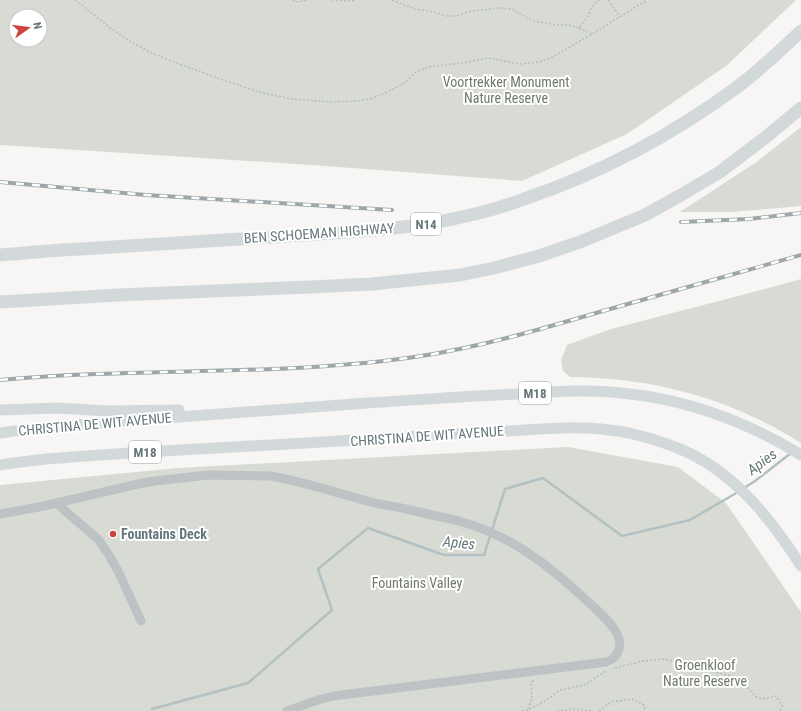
<svg xmlns="http://www.w3.org/2000/svg" width="801" height="711" viewBox="0 0 801 711" font-family="'Roboto Condensed',sans-serif">
  <style>
    .green { fill: #d8dbd4; fill-rule: evenodd }
    .lines { fill: none; stroke-linecap: round; stroke-linejoin: round }
    .stream { stroke: #b2c1c2; stroke-width: 2.5 }
    .path { stroke: #b7bbbc; stroke-width: 1.5; stroke-dasharray: 2 2; stroke-linecap: butt }
    .minor { stroke: #bdc2c4; stroke-width: 9 }
    .major { stroke: #d3d9da; stroke-width: 11 }
    .highway { stroke: #d3d9da; stroke-width: 13 }
    .rail-casing { stroke: #9da6a8; stroke-width: 4 }
    .rail { stroke: #fff; stroke-width: 2.5; stroke-dasharray: 8; stroke-linecap: butt }
    .poi-dot { fill: #ce413d; stroke: #fff; stroke-width: 1.5 }
    .labels { text-anchor: middle; stroke-width: 4; stroke-linejoin: round; paint-order: stroke }
    .shield { fill: #fff; stroke: #94a0a3; stroke-width: 1 }
    .shield-label { font-size: 13px; font-weight: bold; fill: #66777c }
    .park-label { font-size: 14px; fill: #6f7a68; stroke: #fff }
    .street-label { font-size: 14px; fill: #66777c; stroke: #fff }
    .poi-label { font-size: 14px; font-weight: bold; fill: #66777c; stroke: #fff; text-anchor: start }
    .water-label { font-size: 15px; font-style: italic; fill: #607677; stroke: #fff }
  </style>
  <rect width="100%" height="100%" fill="#f7f6f4"/>
  <g class="green">
    <path d="M 0,0 L 796,0 L 726,66 L 627,134 L 522,181 L 312,165 L 0,145 ZM 16,16 L 40,16 L 40,40 L 16,40 Z"/>
    <polygon points="801,127 801,206 732,212 680,212 758,161"/>
    <path d="M 801,279 L 801,443 C 730,398 654,378 570,377 L 563,371 L 561,360 L 567,345 L 611,329 L 761,290 Z"/>
    <polygon points="568,447 678,467 726,503 801,612 801,711 0,711 0,485 178,468"/>
  </g>
  <g class="lines">
    <g class="stream">
      <polyline points="744,488 755,481 791,453"/>
      <polyline points="152,709 248,683 332,610 318,569 368,528 444,555 484,555 505,489 543,478 622,536 690,520 738,492"/>
    </g>
    <g class="path">
      <polyline points="75,0 109,27 131,42 148,51 166,59 220,79 259,92 292,99 331,102 356,101 370,99 383,94 403,84 416,72 428,67 462,63 488,58 520,64 538,62 553,57 592,34 647,0"/>
      <polyline points="293,0 297,2 308,0"/>
      <polyline points="332,0 352,1 356,0"/>
      <polyline points="392,0 415,9 429,11 447,16 456,16 471,11 483,10 497,8 512,9 533,21 557,25 568,25 579,28 588,16 592,6 599,0"/>
      <polyline points="608,0 620,17"/>
      <polyline points="579,28 592,34"/>
      <polyline points="615,668 643,661 664,659 739,678 756,697 762,699 776,696 782,706 780,711"/>
      <polyline points="528,709 532,698 531,683 534,679"/>
      <polyline points="522,711 528,710 545,701 560,690 584,685 606,671"/>
      <polyline points="557,711 576,709 593,711"/>
      <polyline points="599,711 611,702 632,699 644,705 645,711"/>
    </g>
    <g class="minor">
      <polyline points="56,503 98,539 109,555 119,573 141,621"/>
      <path d="M 0,514 L 44,506 L 138,484 L 155,481 L 208,475 L 271,476 C 305,482 337,493 371,502 C 382,505 394,506 406,509 C 424,513 442,517 459,521 C 510,535 549,565 586,600 C 596,609 616,626 619,639 C 622,649 616,659 606,662 L 333,696 L 318,700 L 287,711"/>
    </g>
    <g class="major">
      <polyline points="0,410 59,408 106,411 179,410"/>
      <path d="M 0,433 C 46,426 92,424 139,420 C 215,414 291,408 367,403 C 418,400 468,396 518,394 C 552,392 587,389 621,393 C 685,399 746,421 801,455"/>
      <path d="M 0,465 C 20,462 40,459 60,458 C 153,450 246,447 339,441 C 390,438 442,434 493,432 C 530,430 572,425 609,430 C 631,432 654,439 675,447 C 731,468 770,517 801,566"/>
    </g>
    <g class="highway">
      <path d="M 0,255 C 27,253 54,250 81,249 C 156,244 230,240 304,235 C 358,231 413,229 466,216 C 486,212 505,206 524,199 C 601,173 674,134 740,85 C 761,69 781,50 801,31"/>
      <polyline points="0,302 118,295 311,287 372,284 460,275 494,268 539,256 580,242 645,215 681,195 720,172 766,137 801,108"/>
    </g>
    <g class="rail-casing">
      <g id="rail">
        <polyline points="0,182 146,195 392,210"/>
        <polyline points="681,222 749,219 801,213"/>
        <path d="M 0,380 C 140,367 282,377 421,356 C 480,347 538,330 596,313 C 664,294 733,274 801,255"/>
      </g>
    </g>
    <use href="#rail" class="rail"/>
  </g>
  <circle class="poi-dot" cx="113" cy="534" r="4"/>
  <g class="labels">
    <g class="shield">
      <rect x="411" y="213" width="30" height="22" rx="3"/>
      <rect x="519" y="382" width="32" height="22" rx="3"/>
      <rect x="129" y="441" width="32" height="22" rx="3"/>
    </g>
    <g class="shield-label">
      <text x="426" y="229">N14</text>
      <text x="535" y="398">M18</text>
      <text x="145" y="457">M18</text>
    </g>
    <g class="park-label">
      <text x="506" y="87">Voortrekker Monument<tspan x="506" dy="16">Nature Reserve</tspan></text>
      <text x="417" y="588">Fountains Valley</text>
      <text x="705" y="670">Groenkloof<tspan x="705" dy="16">Nature Reserve</tspan></text>
    </g>
    <g class="street-label">
      <text transform="translate(319 233) rotate(-4)" y="5">BEN SCHOEMAN HIGHWAY</text>
      <text transform="translate(95 424) rotate(-5)" y="5">CHRISTINA DE WIT AVENUE</text>
      <text transform="translate(427 436) rotate(-4)" y="5">CHRISTINA DE WIT AVENUE</text>
    </g>
    <g class="poi-label">
      <text x="121" y="539">Fountains Deck</text>
    </g>
    <g class="water-label">
      <text transform="translate(762 462) rotate(-37)" y="5">Apies</text>
      <text transform="translate(459 543) rotate(5)" y="5">Apies</text>
    </g>
  </g>
  <g transform="translate(28 28) rotate(76)"><circle r="19" fill="#ffffff" stroke="#c2c9cb"/>
  <path d="M0-3L7 15L0 10L-7 15Z" fill="#ce413d"/>
  <text y="-6" font-size="11" font-weight="bold" text-anchor="middle" fill="#66777c">N</text>
  </g>
</svg>
